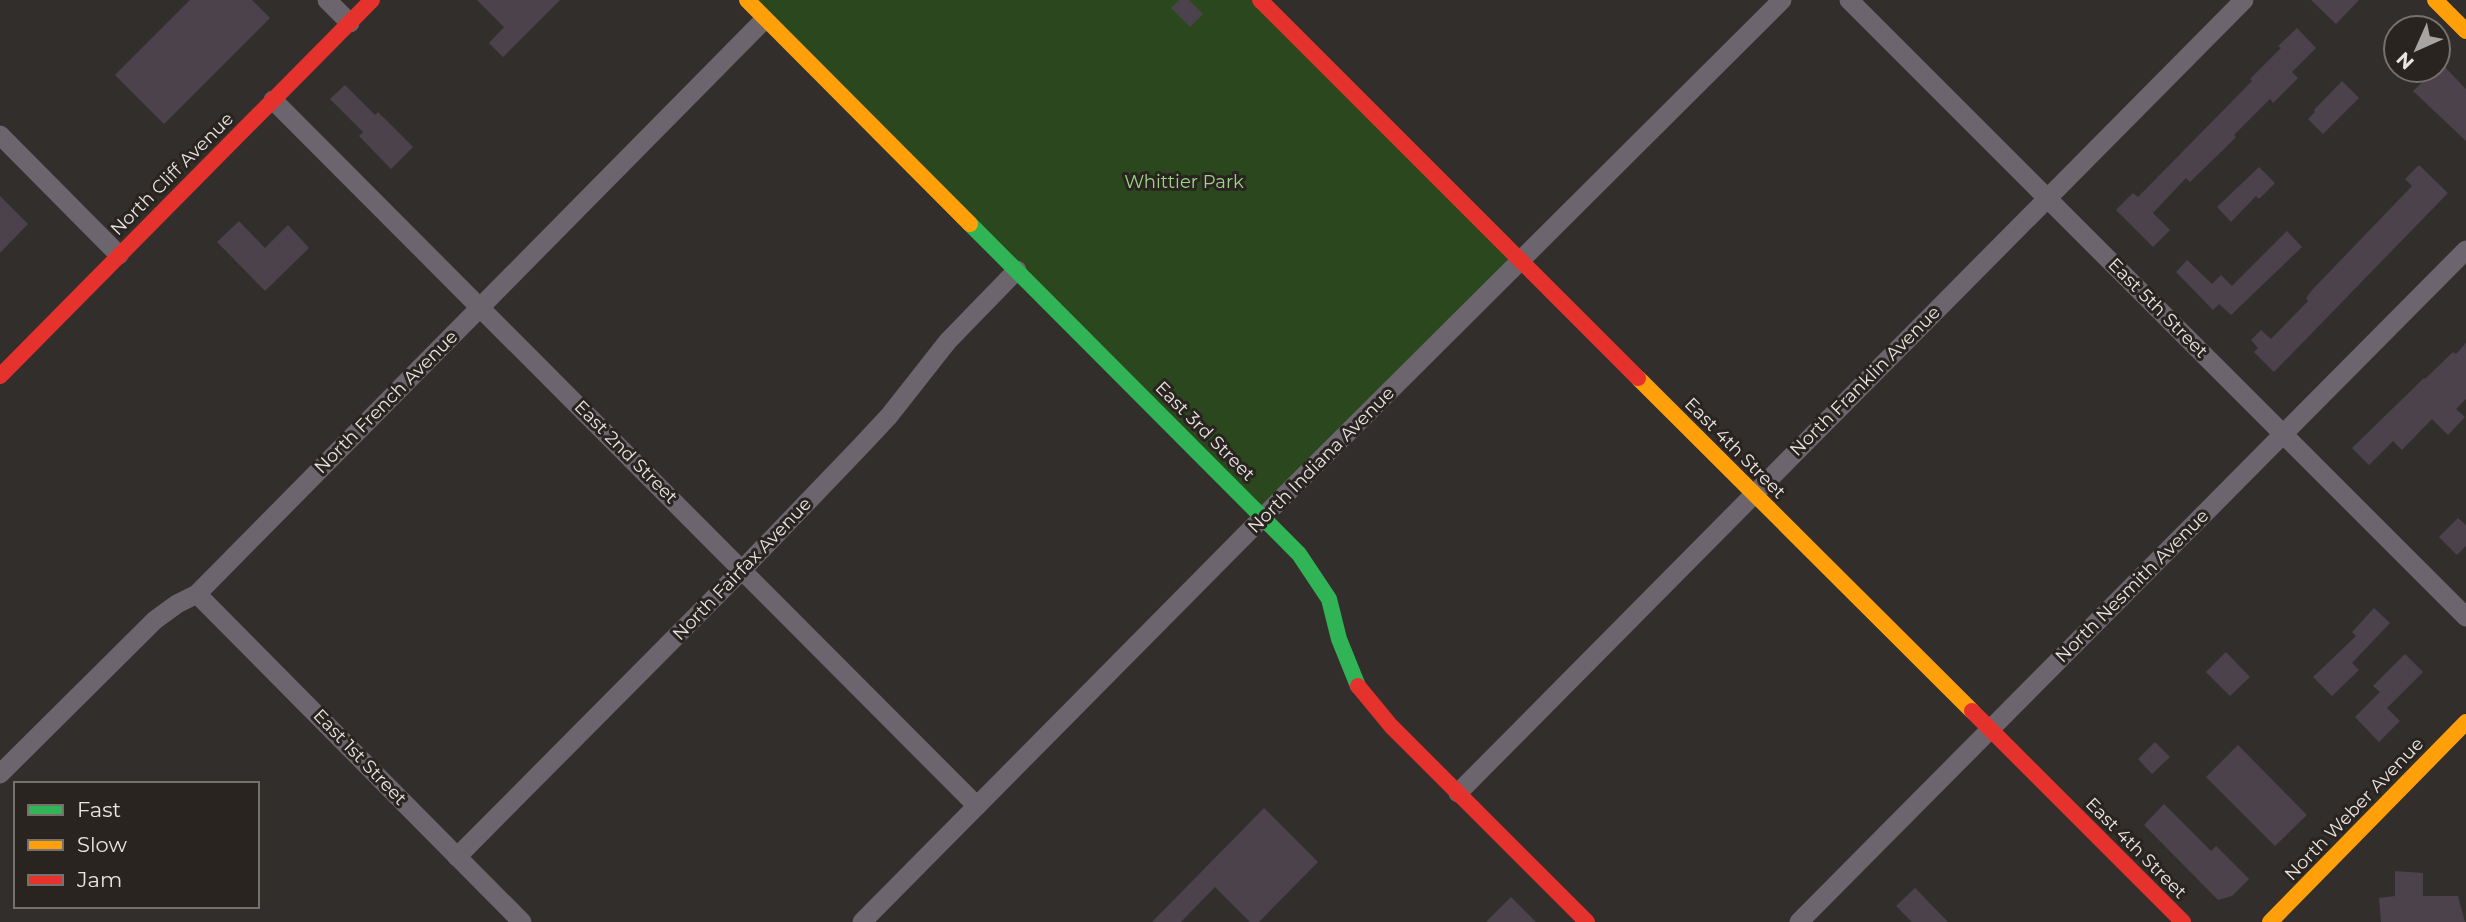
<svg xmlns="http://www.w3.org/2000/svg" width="2466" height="922" viewBox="0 0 2466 922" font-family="Montserrat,sans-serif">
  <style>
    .green { fill: #2a471e }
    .building { fill: #4b424b }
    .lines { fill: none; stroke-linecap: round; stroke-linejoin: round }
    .street { stroke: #6c656e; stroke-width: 19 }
    .fast { stroke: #30b455; stroke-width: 16 }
    .slow { stroke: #ff9f0a; stroke-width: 16 }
    .jam { stroke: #e5322d; stroke-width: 16 }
    .labels { text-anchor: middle; stroke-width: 6; stroke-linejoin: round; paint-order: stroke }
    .street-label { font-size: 18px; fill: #e7e4e1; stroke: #292420 }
    .park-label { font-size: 18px; fill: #9ad585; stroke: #292420 }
  </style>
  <rect width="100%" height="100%" fill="#312e2c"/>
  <polygon class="green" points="747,0 1260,0 1521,260 1263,517"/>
  <g class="building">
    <polygon points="190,0 252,0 270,18 164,124 115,75"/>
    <polygon points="477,0 560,0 503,57 489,43 504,27"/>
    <polygon points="1179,0 1189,0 1203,14 1190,27 1171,8"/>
    <polygon points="2311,0 2359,0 2336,24"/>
    <polygon points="2297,28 2316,48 2292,72 2298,78 2273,103 2270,99 2234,135 2236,137 2222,151 2190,182 2186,178 2153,213 2170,230 2153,247 2116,210 2133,193 2138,197 2252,81 2250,79 2281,48 2278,46"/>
    <polygon points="2441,63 2466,89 2466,141 2413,91 2435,70 2438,70"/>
    <polygon points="2342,81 2359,98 2323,134 2308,119 2315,112 2314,110"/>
    <polygon points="345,85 375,115 378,112 413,147 391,169 359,136 363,132 330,99"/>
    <polygon points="2419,165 2448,193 2274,372 2254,352 2258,348 2251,340 2261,330 2271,339 2308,301 2306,298 2312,290 2412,186 2405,179"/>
    <polygon points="2259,167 2275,183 2259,199 2256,196 2231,222 2217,207"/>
    <polygon points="0,196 28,224 0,253"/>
    <polygon points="239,221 265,248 288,225 309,248 265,291 217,242"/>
    <polygon points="2287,231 2302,247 2231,315 2219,304 2213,310 2176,272 2187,260 2212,284 2221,275 2232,286"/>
    <polygon points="2466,343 2466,399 2456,409 2465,417 2448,435 2432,419 2402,450 2393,441 2369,465 2352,448 2424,378 2425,379 2453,352 2456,354"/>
    <polygon points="2458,518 2466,525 2466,546 2457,555 2439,537"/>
    <polygon points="2374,608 2390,623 2352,663 2359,670 2332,696 2313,677 2356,636 2352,632"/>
    <polygon points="2226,652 2250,677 2230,696 2206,672"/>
    <polygon points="2405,654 2423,672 2387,708 2400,721 2379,742 2355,717 2380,692 2373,686"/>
    <polygon points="2155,742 2170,757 2152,774 2138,759"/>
    <polygon points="2238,745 2307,815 2275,846 2206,777"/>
    <polygon points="2164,804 2211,851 2216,846 2249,879 2232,896 2218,900 2144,825"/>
    <polygon points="1264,808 1318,862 1259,922 1250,922 1215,887 1181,922 1152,922"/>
    <polygon points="2395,871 2423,873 2423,896 2458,896 2465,922 2381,922 2379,898 2395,896"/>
    <polygon points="1915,888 1948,922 1912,922 1896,906"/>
    <polygon points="1511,897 1536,922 1486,922"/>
  </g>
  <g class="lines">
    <g class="street">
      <polyline points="327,0 350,23"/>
      <polyline points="1849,0 2466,617"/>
      <polyline points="273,100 977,806"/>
      <polyline points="0,135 119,255"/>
      <polyline points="197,594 522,922"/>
      <polyline points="0,774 155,620 177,604 197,594 764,20"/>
      <polyline points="1458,793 2244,0"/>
      <polyline points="457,857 742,570 861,446 889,416 948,341 1017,270"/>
      <polyline points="862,922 1263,517 1782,0"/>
      <polyline points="1799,922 2466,250"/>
    </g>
    <polyline class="fast" points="970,224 1299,554 1329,599 1339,639 1358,686"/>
    <g class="slow">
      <polyline points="747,0 970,224"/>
      <polyline points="2435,0 2466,31"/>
      <polyline points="1638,378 1972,711"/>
      <polyline points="2270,922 2466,722"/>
    </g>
    <g class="jam">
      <polyline points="1260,0 1638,378"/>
      <polyline points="0,376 372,0"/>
      <polyline points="1358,686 1391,726 1587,922"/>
      <polyline points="1972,711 2183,922"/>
    </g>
  </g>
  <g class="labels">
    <g class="street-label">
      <text transform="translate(172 174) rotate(-45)" y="6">North Cliff Avenue</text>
      <text transform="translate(2158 308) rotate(45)" y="6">East 5th Street</text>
      <text transform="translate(1865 381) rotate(-45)" y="6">North Franklin Avenue</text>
      <text transform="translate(386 402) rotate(-45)" y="6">North French Avenue</text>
      <text transform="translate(1205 431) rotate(45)" y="6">East 3rd Street</text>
      <text transform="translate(1735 448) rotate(45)" y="6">East 4th Street</text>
      <text transform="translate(626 452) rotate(45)" y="6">East 2nd Street</text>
      <text transform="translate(1321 460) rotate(-45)" y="6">North Indiana Avenue</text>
      <text transform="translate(742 569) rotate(-46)" y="6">North Fairfax Avenue</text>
      <text transform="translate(2132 586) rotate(-45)" y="6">North Nesmith Avenue</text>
      <text transform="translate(360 757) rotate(46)" y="6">East 1st Street</text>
      <text transform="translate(2354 809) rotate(-46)" y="6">North Weber Avenue</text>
      <text transform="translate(2136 848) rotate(45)" y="6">East 4th Street</text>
    </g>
    <g class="park-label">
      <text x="1184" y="188">Whittier Park</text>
    </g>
  </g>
  <rect x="14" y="782" width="245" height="126" fill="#292420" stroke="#75716d" stroke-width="2"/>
  <rect x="28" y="805" width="35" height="10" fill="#30b455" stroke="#75716d" stroke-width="2"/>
  <text x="77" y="817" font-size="21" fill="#e7e4e1">Fast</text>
  <rect x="28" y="840" width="35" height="10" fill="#ff9f0a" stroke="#75716d" stroke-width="2"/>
  <text x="77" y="852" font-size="21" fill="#e7e4e1">Slow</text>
  <rect x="28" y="875" width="35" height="10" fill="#e5322d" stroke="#75716d" stroke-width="2"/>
  <text x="77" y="887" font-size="21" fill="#e7e4e1">Jam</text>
  <g transform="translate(2417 49) rotate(225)"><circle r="33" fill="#292420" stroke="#75716d" stroke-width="2"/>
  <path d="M0-5L12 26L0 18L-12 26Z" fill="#a7a4a2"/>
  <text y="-10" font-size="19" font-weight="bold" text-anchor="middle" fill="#e7e4e1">N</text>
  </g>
</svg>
